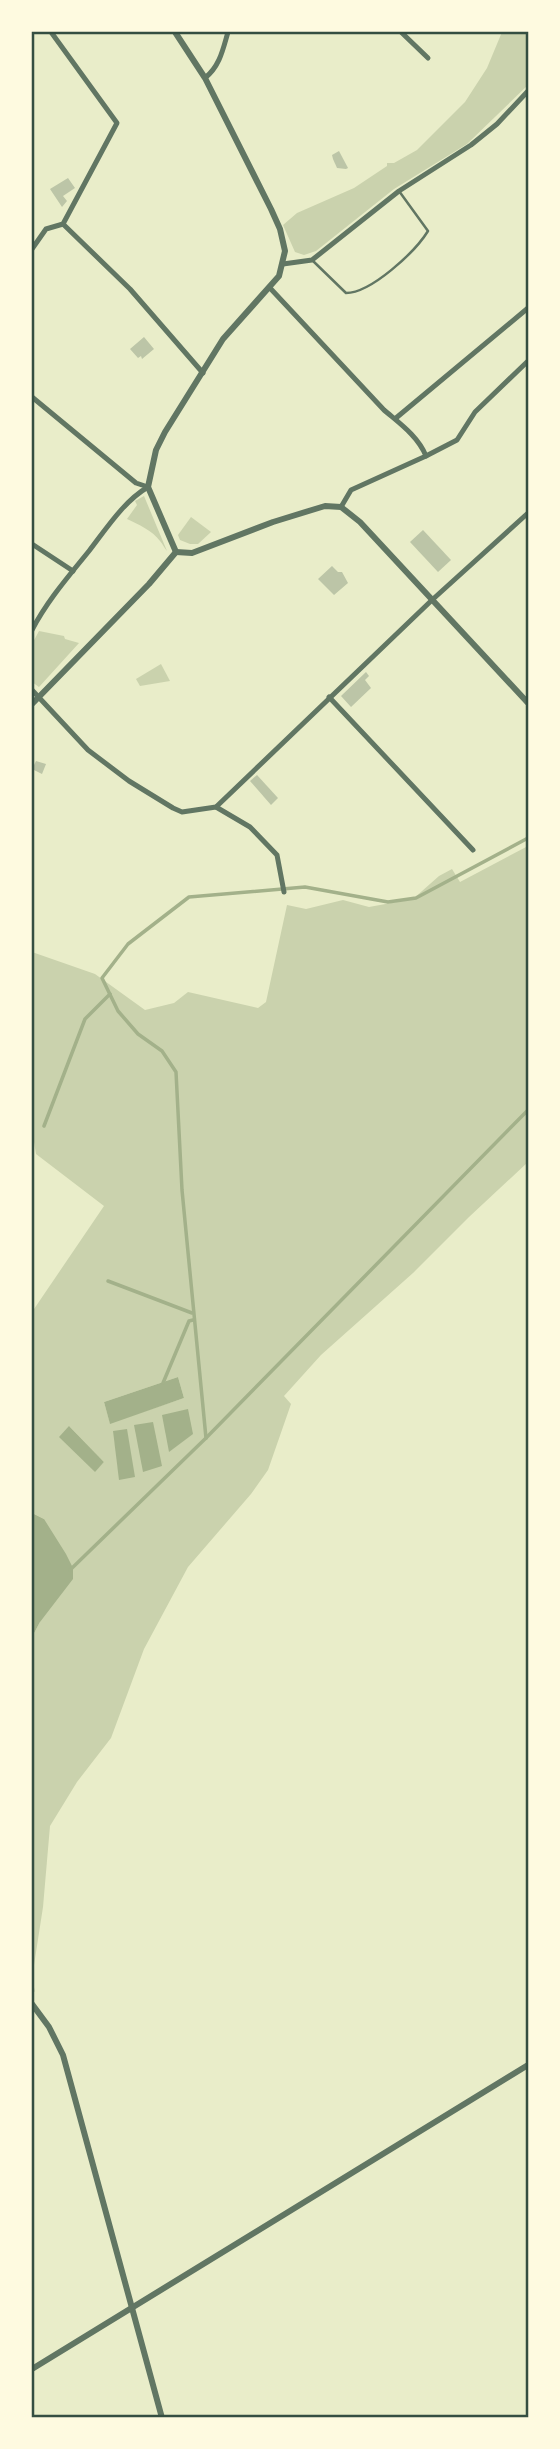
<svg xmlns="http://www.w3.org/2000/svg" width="560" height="2449" viewBox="0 0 560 2449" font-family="'Times New Roman',serif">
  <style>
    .green { fill: #cad2ad; fill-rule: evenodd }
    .water { fill: #a3b18a }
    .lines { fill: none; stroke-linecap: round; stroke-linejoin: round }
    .stream { stroke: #a3b18a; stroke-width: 3.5 }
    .building { fill: #bcc5a7 }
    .service { stroke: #617663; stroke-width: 2.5 }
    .minor { stroke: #617663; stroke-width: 5 }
    .tertiary { stroke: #617663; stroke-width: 6 }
    .neatline { fill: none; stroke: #344e41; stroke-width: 2.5 }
  </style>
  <rect width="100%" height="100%" fill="#e9edc9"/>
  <g class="green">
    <polygon points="502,32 528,32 528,85 467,144 394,189 316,251 304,255 295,252 283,225 297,213 354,188 387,166 387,163 394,163 417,150 465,102 487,68"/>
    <path d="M 144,496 L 167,551 C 164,548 163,544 160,541 C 153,531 138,524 127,519 L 137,505 L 135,501 Z"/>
    <polygon points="191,517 211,532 198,544 190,544 180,540 178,535"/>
    <polygon points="39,631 64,636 65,639 79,643 39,687 32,682 32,644"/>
    <polygon points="161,664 170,681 140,686 136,679"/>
    <path d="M 528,846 L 528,1162 L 469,1217 L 413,1273 L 321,1355 L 284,1396 L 291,1404 L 268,1470 L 251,1494 L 188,1567 L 144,1649 L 111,1738 L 77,1782 L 50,1826 L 43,1907 L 32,1978 L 35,1992 L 32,1990 L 32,1637 L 40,1622 L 44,1519 L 32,1513 L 32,1312 L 104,1206 L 36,1154 L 32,1130 L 32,952 L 95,974 L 145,1010 L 174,1003 L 188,992 L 258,1008 L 266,1002 L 287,905 L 306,909 L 343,900 L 369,907 L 413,899 L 439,876 L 452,869 L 460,882 ZM 178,1377 L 184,1398 L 110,1423 L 104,1402 ZM 69,1426 L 104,1462 L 95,1471 Z"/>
  </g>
  <g class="water">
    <polygon points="178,1377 184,1398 110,1424 104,1402"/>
    <polygon points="188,1409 193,1434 169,1452 162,1415"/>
    <polygon points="153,1422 162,1466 143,1472 134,1425"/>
    <polygon points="69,1426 104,1462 95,1472 59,1437"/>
    <polygon points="127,1429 135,1477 119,1480 113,1431"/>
    <polygon points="32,1513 44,1519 66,1554 73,1568 73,1579 40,1622 32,1637"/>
  </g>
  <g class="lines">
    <g class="stream">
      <polyline points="44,1126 85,1019 110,994"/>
      <polyline points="108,1281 192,1313"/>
      <polyline points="163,1383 189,1321 193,1320"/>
      <polyline points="206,1438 182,1190 176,1072 162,1051 138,1034 118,1011 102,978 128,944 189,897 305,887 388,902 416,898 528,838"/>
      <polyline points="70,1570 206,1438 528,1110"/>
    </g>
  </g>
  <g class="building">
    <polygon points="339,151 348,168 346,169 337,168 333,159 332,155"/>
    <polygon points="68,178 75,188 63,196 67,201 62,207 50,189"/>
    <polygon points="144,337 154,349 142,359 141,356 138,358 130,349"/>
    <polygon points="423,530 451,560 438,572 410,542"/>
    <polygon points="332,566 338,572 342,572 348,583 334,595 318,579"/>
    <polygon points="366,672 369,676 365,680 371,688 351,707 341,696"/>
    <polygon points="36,761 46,764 42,774 32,769"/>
    <polygon points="257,775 278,798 271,805 250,781"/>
  </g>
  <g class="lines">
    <path class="service" d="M 312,260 L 346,293 C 371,293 415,252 428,231 L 399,191"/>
    <g class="minor">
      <polyline points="401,32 428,58"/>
      <path d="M 205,78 C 220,66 223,49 228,32"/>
      <polyline points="63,224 130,289 203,373"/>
      <polyline points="32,249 46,229 63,224 117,123 51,32"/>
      <polyline points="283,264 312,260 399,191 471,145 497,124 528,91"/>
      <path d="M 270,288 L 384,410 C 399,423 418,436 426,456 L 351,490 L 341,507"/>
      <polyline points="32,397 136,483 148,487"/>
      <polyline points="396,418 528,308"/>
      <polyline points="426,456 457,440 475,412 528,361"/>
      <polyline points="32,544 73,571"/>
      <path d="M 32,630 C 47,601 68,577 89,551 C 106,529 124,501 148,487"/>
      <polyline points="32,690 88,750 129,781 173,808 182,812 216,807 432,600 528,513"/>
      <polyline points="329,697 473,850"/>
      <polyline points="216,807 250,827 277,855 284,892"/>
    </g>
    <g class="tertiary">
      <polyline points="175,32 205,78 271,209 280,229 285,251 279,276 223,339 165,432 156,450 148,487 176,552"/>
      <polyline points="176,552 192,553 273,522 325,506 341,507 360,522 528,703"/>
      <polyline points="32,704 149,584 176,552"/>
      <polyline points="32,2004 49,2027 63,2055 162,2418"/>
      <polyline points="32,2369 528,2065"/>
    </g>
  </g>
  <rect width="560" height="2449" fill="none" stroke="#fefae0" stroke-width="66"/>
  <rect x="33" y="33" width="494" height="2383" class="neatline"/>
</svg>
